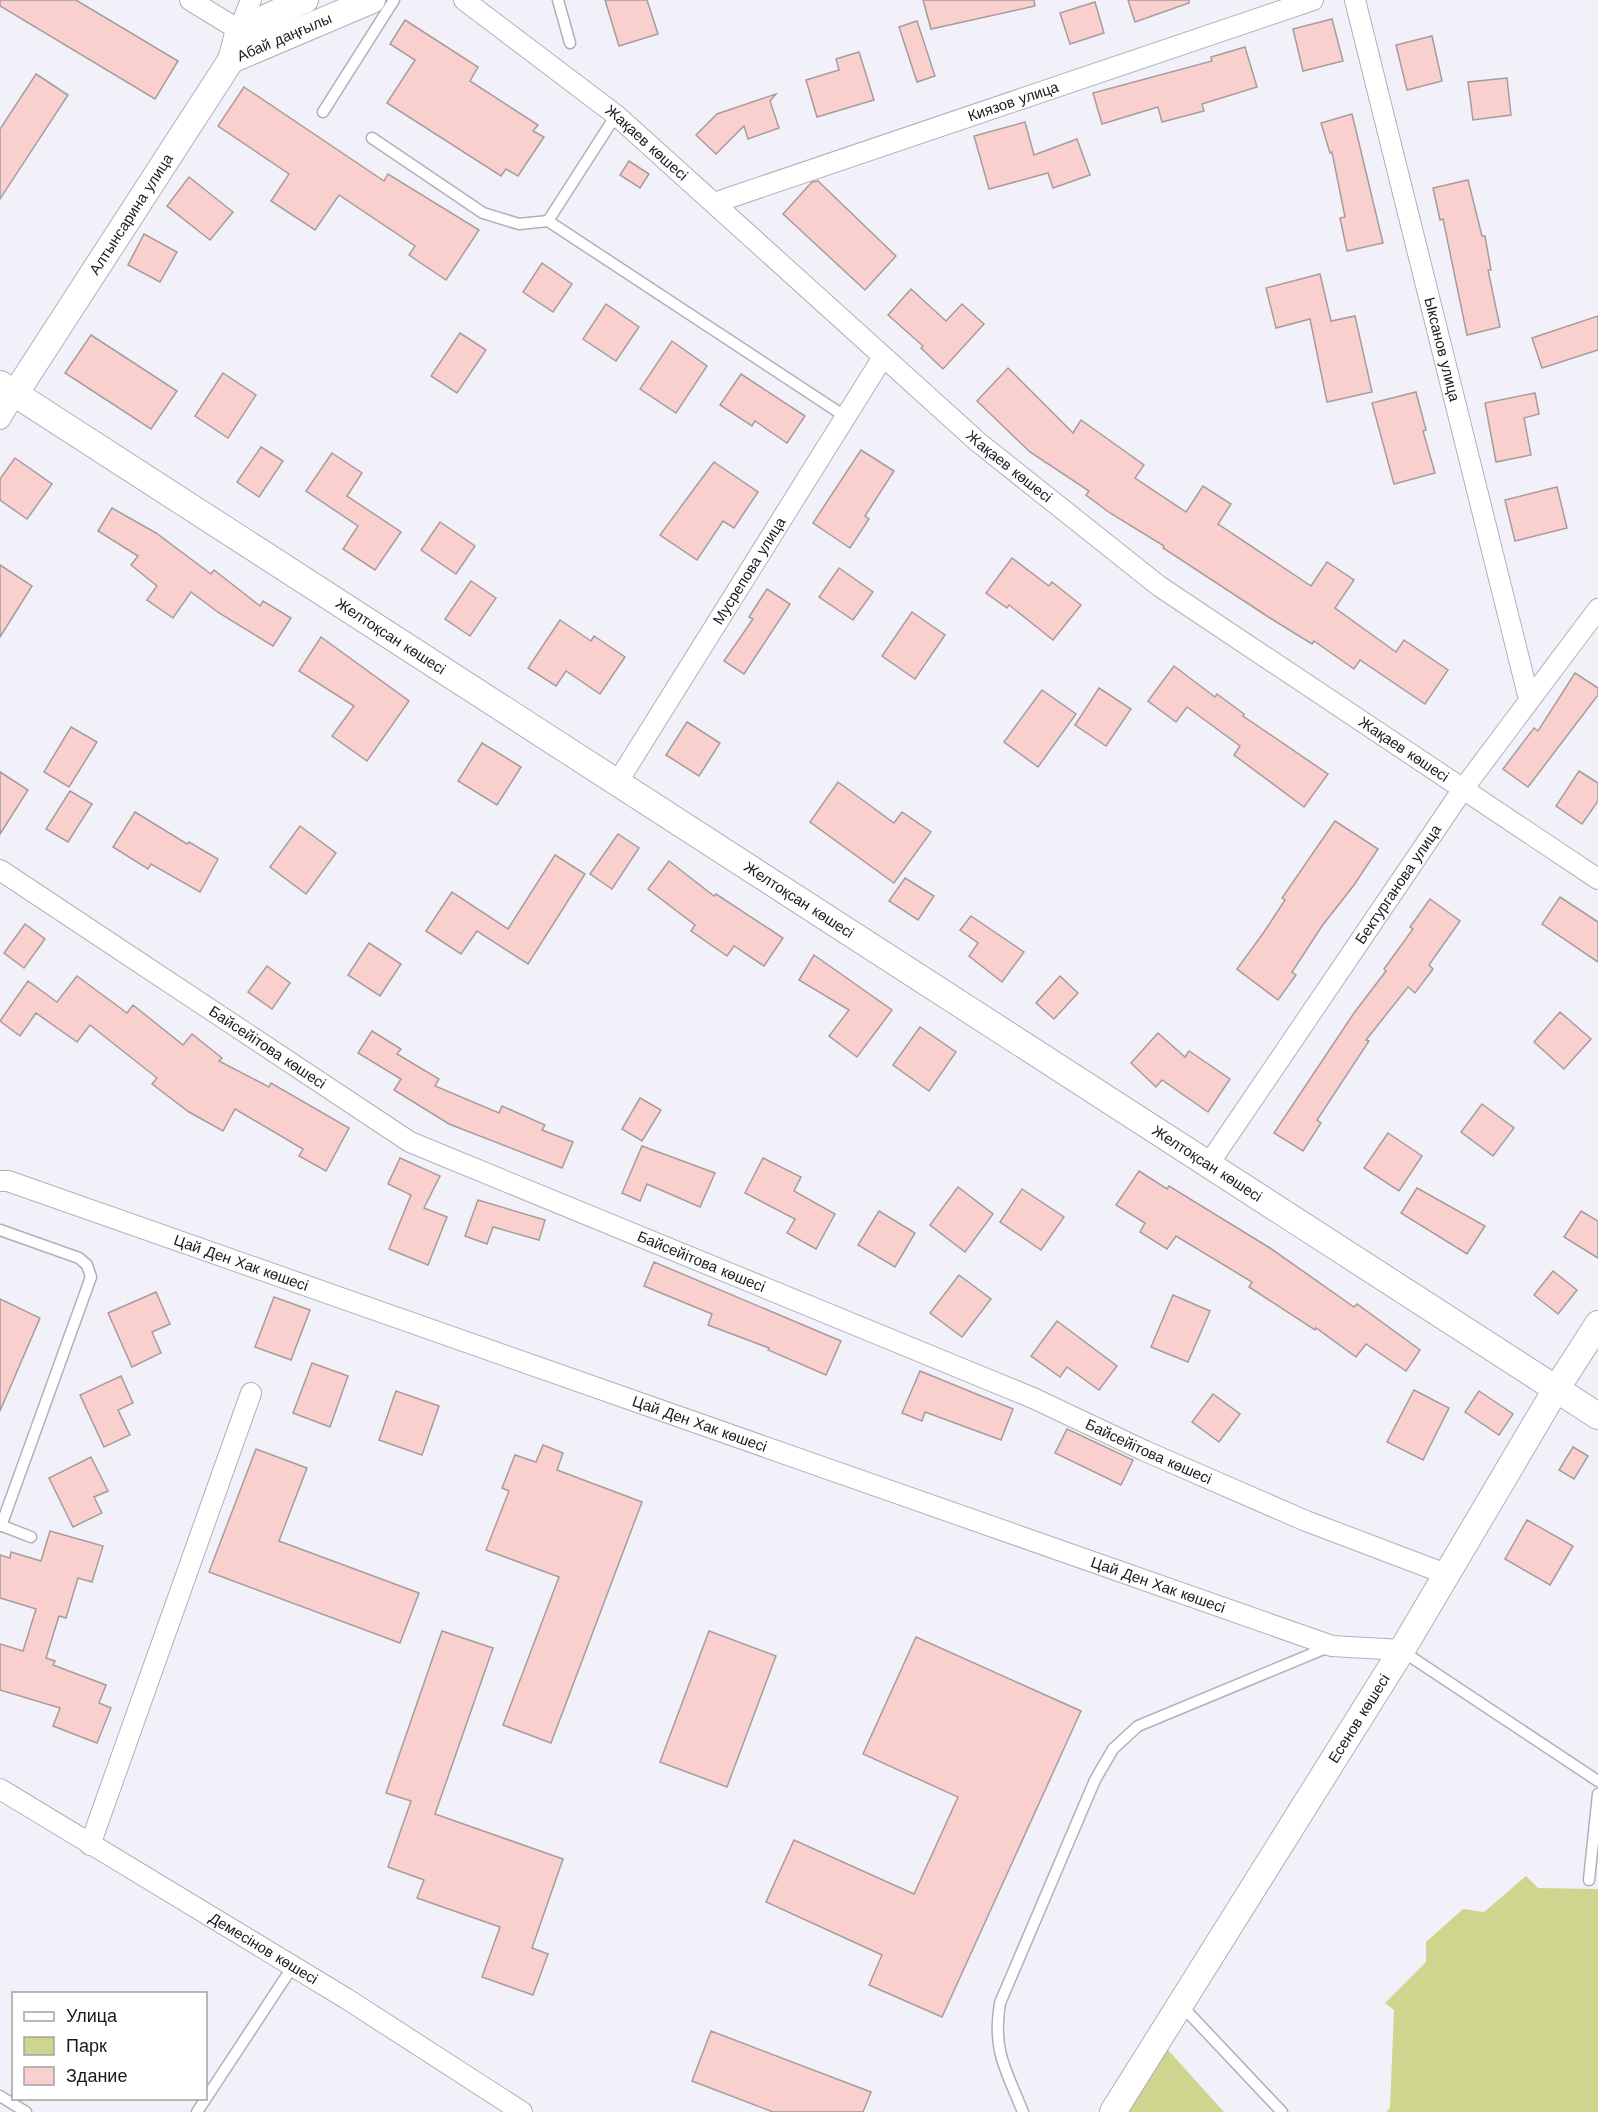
<svg xmlns="http://www.w3.org/2000/svg" width="1598" height="2112" viewBox="0 0 1598 2112" font-family="'Work Sans',sans-serif">
  <style>
    .green { fill: #cfd58f }
    .building { fill: #fad0ce; stroke: #a79c9c; stroke-width: 1.5 }
    .lines { fill: none; stroke-linecap: round; stroke-linejoin: round }
    .service-casing { stroke: #b1b0b9; stroke-width: 13 }
    .minor-casing { stroke: #b1b0b9; stroke-width: 22 }
    .tertiary-casing { stroke: #b1b0b9; stroke-width: 28 }
    .service { stroke: #fff; stroke-width: 10 }
    .minor { stroke: #fff; stroke-width: 20 }
    .tertiary { stroke: #fff; stroke-width: 26 }
    .labels { text-anchor: middle; stroke-width: 4.5; stroke-linejoin: round; paint-order: stroke }
    .street-label { font-size: 15px; fill: #1a1a1d; stroke: #fff }
  </style>
  <rect width="100%" height="100%" fill="#f2f1fa"/>
  <g class="green">
    <polygon points="1526,1876 1538,1888 1598,1889 1598,2112 1386,2112 1390,2108 1394,2010 1385,2003 1426,1962 1426,1942 1463,1909 1484,1912"/>
    <polygon points="1159,2040 1224,2112 1114,2112"/>
  </g>
  <g class="building">
    <polygon points="0,0 76,0 178,61 155,99 0,6"/>
    <polygon points="605,0 647,0 658,34 619,46"/>
    <polygon points="923,0 1034,0 1035,6 931,29"/>
    <polygon points="1128,0 1189,0 1189,3 1135,22"/>
    <polygon points="1095,2 1104,33 1070,44 1060,13"/>
    <polygon points="1332,19 1343,61 1303,71 1293,29"/>
    <polygon points="405,20 478,67 470,81 538,125 533,131 544,137 518,176 506,169 501,176 387,103 415,60 390,44"/>
    <polygon points="917,21 935,76 917,82 899,27"/>
    <polygon points="1432,36 1442,81 1407,90 1396,45"/>
    <polygon points="1245,47 1257,87 1202,104 1204,111 1162,122 1158,107 1102,124 1093,93 1212,61 1211,57"/>
    <polygon points="859,52 874,100 817,117 806,80 839,70 836,59"/>
    <polygon points="36,74 68,95 0,199 0,129"/>
    <polygon points="1507,78 1511,115 1473,120 1468,82"/>
    <polygon points="244,87 384,181 388,174 479,230 446,280 409,255 415,246 339,195 315,230 271,201 289,174 218,126"/>
    <polygon points="776,94 770,101 779,128 748,139 744,126 716,154 696,135 717,114"/>
    <polygon points="1352,114 1383,243 1347,251 1340,218 1345,217 1332,152 1330,153 1321,123"/>
    <polygon points="1025,122 1034,155 1077,139 1090,175 1053,188 1048,173 989,189 974,136"/>
    <polygon points="629,161 649,174 640,188 620,175"/>
    <polygon points="189,177 233,212 210,240 167,206"/>
    <polygon points="1468,180 1482,236 1485,236 1491,270 1488,270 1500,327 1467,335 1443,219 1440,220 1433,188"/>
    <polygon points="818,181 896,256 865,290 783,214 812,182"/>
    <polygon points="144,234 177,252 160,282 128,265"/>
    <polygon points="542,263 572,284 553,312 523,292"/>
    <polygon points="1320,274 1331,321 1355,316 1372,392 1327,402 1310,319 1276,328 1266,288"/>
    <polygon points="911,289 946,321 962,304 984,324 943,369 921,348 923,346 888,315"/>
    <polygon points="606,304 639,327 616,361 583,339"/>
    <polygon points="1598,316 1598,350 1542,368 1532,338"/>
    <polygon points="460,333 486,350 457,393 431,376"/>
    <polygon points="91,335 177,391 151,429 65,373"/>
    <polygon points="672,341 707,366 676,413 640,389"/>
    <polygon points="1008,368 1073,433 1081,420 1144,465 1135,478 1186,512 1203,486 1231,504 1218,524 1311,586 1327,562 1354,580 1335,608 1396,652 1404,640 1448,670 1425,704 1360,660 1354,669 1314,641 1312,644 1270,618 1163,548 1164,546 1110,513 1086,495 1089,491 1030,452 977,401"/>
    <polygon points="223,373 256,395 228,438 195,416"/>
    <polygon points="741,374 805,416 787,443 755,421 752,426 720,405"/>
    <polygon points="1416,392 1426,430 1423,431 1435,473 1394,484 1372,403"/>
    <polygon points="1535,393 1539,414 1524,418 1531,455 1496,462 1485,403"/>
    <polygon points="261,447 283,461 259,497 237,482"/>
    <polygon points="861,450 894,471 865,516 869,519 850,548 813,523"/>
    <polygon points="332,453 362,473 347,496 401,532 375,570 343,549 358,526 306,491"/>
    <polygon points="15,458 52,484 27,519 0,500 0,479"/>
    <polygon points="714,462 758,492 734,528 723,521 697,560 660,535"/>
    <polygon points="1557,487 1567,528 1515,541 1505,500"/>
    <polygon points="112,508 156,533 211,574 214,570 260,606 263,601 291,618 273,646 219,613 191,592 173,618 147,600 157,586 131,565 138,556 98,531"/>
    <polygon points="440,522 475,546 456,574 421,550"/>
    <polygon points="1012,558 1049,586 1052,582 1081,605 1053,640 1009,605 1007,608 986,593"/>
    <polygon points="0,565 32,586 0,637"/>
    <polygon points="839,568 873,592 853,620 819,597"/>
    <polygon points="471,581 496,598 470,636 445,619"/>
    <polygon points="767,589 790,604 744,674 724,661 753,619 749,617"/>
    <polygon points="912,612 945,635 915,679 882,656"/>
    <polygon points="560,620 591,641 594,636 625,657 600,694 566,671 556,686 528,668"/>
    <polygon points="321,637 409,701 367,761 332,736 354,706 299,671"/>
    <polygon points="1174,666 1215,697 1217,694 1244,714 1243,716 1328,774 1304,807 1234,755 1240,746 1187,707 1176,722 1148,701"/>
    <polygon points="1575,673 1598,688 1598,695 1528,787 1503,769 1534,728 1538,731"/>
    <polygon points="1099,688 1131,709 1106,746 1075,725"/>
    <polygon points="1042,690 1076,714 1038,767 1004,742"/>
    <polygon points="687,722 720,743 699,776 666,755"/>
    <polygon points="71,727 97,742 69,787 44,772"/>
    <polygon points="482,743 521,767 497,805 458,781"/>
    <polygon points="1579,771 1598,783 1598,801 1582,824 1556,806"/>
    <polygon points="0,772 28,790 0,834"/>
    <polygon points="838,782 894,823 902,812 931,832 894,883 810,822"/>
    <polygon points="70,791 92,804 68,842 46,829"/>
    <polygon points="135,812 187,844 189,842 218,859 200,892 151,864 148,869 113,847"/>
    <polygon points="1335,821 1378,849 1354,885 1322,926 1292,972 1296,975 1278,1000 1237,969 1264,932 1285,900 1282,898"/>
    <polygon points="300,826 336,853 306,894 270,867"/>
    <polygon points="618,834 639,848 612,889 590,874"/>
    <polygon points="555,855 585,874 528,964 477,931 461,954 426,931 452,892 508,929"/>
    <polygon points="669,861 714,896 716,894 783,938 764,966 734,946 727,956 691,931 695,925 648,889"/>
    <polygon points="905,878 934,896 918,920 889,901"/>
    <polygon points="1560,897 1598,922 1598,962 1542,924"/>
    <polygon points="1430,899 1460,921 1429,965 1433,969 1415,993 1408,987 1366,1040 1369,1041 1317,1120 1321,1123 1303,1151 1274,1133 1354,1013 1386,971 1384,969 1413,929 1410,927"/>
    <polygon points="971,916 1024,952 1002,982 969,956 978,943 960,930"/>
    <polygon points="25,924 45,939 24,968 4,953"/>
    <polygon points="369,943 401,964 380,996 348,975"/>
    <polygon points="814,955 892,1010 857,1057 829,1036 849,1010 799,980"/>
    <polygon points="267,966 290,983 272,1009 248,992"/>
    <polygon points="77,976 127,1013 133,1005 183,1045 192,1034 222,1058 219,1061 269,1087 271,1083 349,1128 326,1171 299,1156 303,1149 235,1109 223,1131 189,1112 152,1084 157,1078 90,1025 77,1042 36,1013 20,1036 0,1021 28,981 57,1002"/>
    <polygon points="1060,976 1078,993 1054,1019 1036,1003"/>
    <polygon points="1560,1012 1591,1039 1564,1069 1534,1042"/>
    <polygon points="920,1027 956,1052 929,1091 893,1065"/>
    <polygon points="372,1031 401,1049 397,1054 439,1079 435,1086 499,1113 502,1106 545,1125 542,1130 573,1142 562,1168 449,1124 394,1090 401,1079 358,1053"/>
    <polygon points="1158,1033 1185,1057 1189,1051 1230,1079 1208,1112 1162,1080 1156,1087 1131,1063"/>
    <polygon points="640,1098 661,1110 642,1141 622,1129"/>
    <polygon points="1482,1104 1514,1128 1493,1156 1461,1132"/>
    <polygon points="1388,1133 1422,1156 1399,1191 1364,1168"/>
    <polygon points="642,1146 715,1173 700,1207 647,1184 640,1201 622,1193"/>
    <polygon points="400,1158 440,1176 424,1208 447,1217 428,1265 389,1249 411,1195 388,1184"/>
    <polygon points="763,1158 801,1177 794,1191 835,1214 816,1249 787,1233 795,1219 745,1193"/>
    <polygon points="1139,1171 1167,1189 1169,1186 1270,1248 1354,1307 1357,1304 1420,1350 1406,1371 1366,1344 1356,1357 1316,1328 1315,1330 1249,1287 1252,1282 1176,1236 1167,1249 1140,1232 1145,1223 1116,1205"/>
    <polygon points="958,1187 993,1214 965,1252 930,1225"/>
    <polygon points="1417,1188 1485,1226 1467,1254 1401,1213"/>
    <polygon points="1022,1189 1064,1217 1041,1250 1000,1222"/>
    <polygon points="478,1200 545,1220 539,1240 493,1227 487,1244 465,1236"/>
    <polygon points="879,1211 915,1233 895,1267 858,1245"/>
    <polygon points="1581,1211 1598,1221 1598,1258 1564,1237"/>
    <polygon points="654,1262 841,1341 826,1375 768,1350 769,1348 708,1325 712,1314 644,1286"/>
    <polygon points="1553,1271 1577,1290 1558,1314 1534,1295"/>
    <polygon points="959,1275 991,1299 962,1337 930,1313"/>
    <polygon points="156,1292 170,1324 152,1332 161,1353 132,1367 108,1313"/>
    <polygon points="1173,1295 1210,1311 1188,1362 1151,1347"/>
    <polygon points="274,1297 310,1310 291,1360 255,1347"/>
    <polygon points="0,1299 40,1318 0,1411"/>
    <polygon points="1057,1321 1117,1366 1099,1390 1067,1367 1060,1377 1031,1356"/>
    <polygon points="312,1363 348,1376 330,1427 293,1413"/>
    <polygon points="920,1371 1013,1409 1001,1440 925,1412 922,1421 902,1413"/>
    <polygon points="121,1376 133,1403 118,1410 130,1435 104,1447 80,1395"/>
    <polygon points="1414,1390 1449,1408 1423,1460 1387,1442"/>
    <polygon points="396,1391 439,1406 422,1455 379,1440"/>
    <polygon points="1479,1391 1513,1414 1499,1435 1465,1412"/>
    <polygon points="1213,1394 1240,1414 1219,1442 1192,1422"/>
    <polygon points="1067,1429 1133,1460 1121,1485 1055,1453"/>
    <polygon points="543,1445 563,1453 557,1470 642,1502 551,1743 503,1725 559,1577 486,1550 509,1491 502,1488 515,1455 536,1462"/>
    <polygon points="1573,1447 1588,1456 1574,1479 1559,1470"/>
    <polygon points="256,1449 307,1468 279,1541 419,1593 400,1643 209,1572"/>
    <polygon points="91,1457 108,1491 94,1497 102,1513 73,1527 49,1478"/>
    <polygon points="1527,1520 1573,1546 1550,1585 1505,1559"/>
    <polygon points="50,1531 103,1546 92,1582 78,1578 66,1618 59,1616 46,1658 55,1661 53,1665 106,1685 99,1703 111,1708 97,1743 53,1726 60,1708 0,1690 0,1644 23,1651 36,1609 0,1598 0,1555 10,1558 11,1552 41,1561"/>
    <polygon points="442,1631 493,1648 435,1814 563,1859 532,1948 548,1954 533,1995 482,1977 500,1927 417,1898 424,1880 388,1867 411,1801 386,1793"/>
    <polygon points="709,1631 776,1656 727,1787 660,1762"/>
    <polygon points="916,1637 1081,1711 942,2017 869,1985 882,1955 766,1902 794,1840 914,1894 958,1797 863,1754"/>
    <polygon points="711,2031 871,2092 863,2112 773,2112 692,2081"/>
  </g>
  <g class="lines">
    <g class="service-casing">
      <g id="service">
        <polyline points="558,0 570,43"/>
        <polyline points="323,112 394,0"/>
        <polyline points="616,115 548,221 846,417"/>
        <polyline points="372,138 483,213 519,224 548,221"/>
        <polyline points="0,1230 79,1258 87,1265 91,1277 1,1526"/>
        <polyline points="0,1525 31,1537"/>
        <polyline points="1402,1651 1598,1781"/>
        <polyline points="1589,1880 1598,1794"/>
        <polyline points="1180,2004 1282,2112"/>
        <polyline points="0,2096 26,2112"/>
        <polyline points="197,2112 293,1966"/>
        <path d="M 1023,2112 C 1006,2070 992,2050 1000,2003 L 1095,1780 L 1113,1749 L 1138,1726 L 1331,1646"/>
      </g>
    </g>
    <g class="minor-casing">
      <g id="minor">
        <polyline points="190,0 239,30 251,0"/>
        <path id="s1" d="M 464,0 L 616,115 L 978,442 L 1159,586 L 1598,879"/>
        <path id="s2" d="M 1355,0 L 1529,699"/>
        <path id="s3" d="M 714,203 L 1313,0"/>
        <polyline points="0,419 15,394"/>
        <path id="s4" d="M 617,783 L 883,357"/>
        <path id="s5" d="M 0,870 L 410,1142 L 1033,1398 L 1145,1451 L 1306,1521 L 1446,1574"/>
        <path id="s6" d="M 1208,1165 L 1463,789 L 1598,609"/>
        <path id="s7" d="M 0,1181 L 8,1181 L 1332,1646 L 1402,1650"/>
        <path id="s8" d="M 0,1789 L 347,1999 L 522,2112"/>
        <polyline points="90,1845 251,1393"/>
      </g>
    </g>
    <g class="tertiary-casing">
      <g id="tertiary">
        <path id="s9" d="M 231,60 L 372,0"/>
        <path id="s10" d="M 0,384 L 1598,1416"/>
        <path id="s11" d="M 15,394 L 231,60 L 239,30 L 305,0"/>
        <path id="s12" d="M 1113,2112 L 1402,1650 L 1555,1391 L 1598,1324"/>
      </g>
    </g>
    <use href="#service" class="service"/>
    <use href="#minor" class="minor"/>
    <use href="#tertiary" class="tertiary"/>
  </g>
  <g class="labels">
    <g class="street-label">
      <text dy="5" stroke="none"><textPath href="#s9" startOffset="58">Абай даңғылы</textPath></text>
      <text dy="5" stroke="none"><textPath href="#s3" startOffset="316">Киязов улица</textPath></text>
      <text dy="5" stroke="none"><textPath href="#s1" startOffset="232">Жақаев көшесі</textPath></text>
      <text dy="5" stroke="none"><textPath href="#s11" startOffset="214">Алтынсарина улица</textPath></text>
      <text dy="5" stroke="none"><textPath href="#s2" startOffset="360">Ыксанов улица</textPath></text>
      <text dy="5" stroke="none"><textPath href="#s1" startOffset="718">Жақаев көшесі</textPath></text>
      <text dy="5" stroke="none"><textPath href="#s4" startOffset="250">Мусрепова улица</textPath></text>
      <text dy="5" stroke="none"><textPath href="#s10" startOffset="465">Желтоқсан көшесі</textPath></text>
      <text dy="5" stroke="none"><textPath href="#s1" startOffset="1204">Жақаев көшесі</textPath></text>
      <text dy="5" stroke="none"><textPath href="#s6" startOffset="339">Бектурганова улица</textPath></text>
      <text dy="5" stroke="none"><textPath href="#s10" startOffset="951">Желтоқсан көшесі</textPath></text>
      <text dy="5" stroke="none"><textPath href="#s5" startOffset="321">Байсейітова көшесі</textPath></text>
      <text dy="5" stroke="none"><textPath href="#s10" startOffset="1437">Желтоқсан көшесі</textPath></text>
      <text dy="5" stroke="none"><textPath href="#s7" startOffset="255">Цай Ден Хак көшесі</textPath></text>
      <text dy="5" stroke="none"><textPath href="#s5" startOffset="807">Байсейітова көшесі</textPath></text>
      <text dy="5" stroke="none"><textPath href="#s7" startOffset="741">Цай Ден Хак көшесі</textPath></text>
      <text dy="5" stroke="none"><textPath href="#s5" startOffset="1293">Байсейітова көшесі</textPath></text>
      <text dy="5" stroke="none"><textPath href="#s7" startOffset="1227">Цай Ден Хак көшесі</textPath></text>
      <text dy="5" stroke="none"><textPath href="#s12" startOffset="464">Есенов көшесі</textPath></text>
      <text dy="5" stroke="none"><textPath href="#s8" startOffset="308">Демесінов көшесі</textPath></text>
    </g>
  </g>
  <rect x="12" y="1992" width="195" height="108" fill="#ffffff" stroke="#a3a3a5" stroke-width="1.5"/>
  <rect x="24" y="2012" width="30" height="9" fill="#ffffff" stroke="#a3a3a5" stroke-width="1.5"/>
  <text x="66" y="2022" font-size="18" fill="#1a1a1d">Улица</text>
  <rect x="24" y="2037" width="30" height="18" fill="#cfd58f" stroke="#a3a3a5" stroke-width="1.5"/>
  <text x="66" y="2052" font-size="18" fill="#1a1a1d">Парк</text>
  <rect x="24" y="2067" width="30" height="18" fill="#fad0ce" stroke="#a3a3a5" stroke-width="1.5"/>
  <text x="66" y="2082" font-size="18" fill="#1a1a1d">Здание</text>
</svg>
